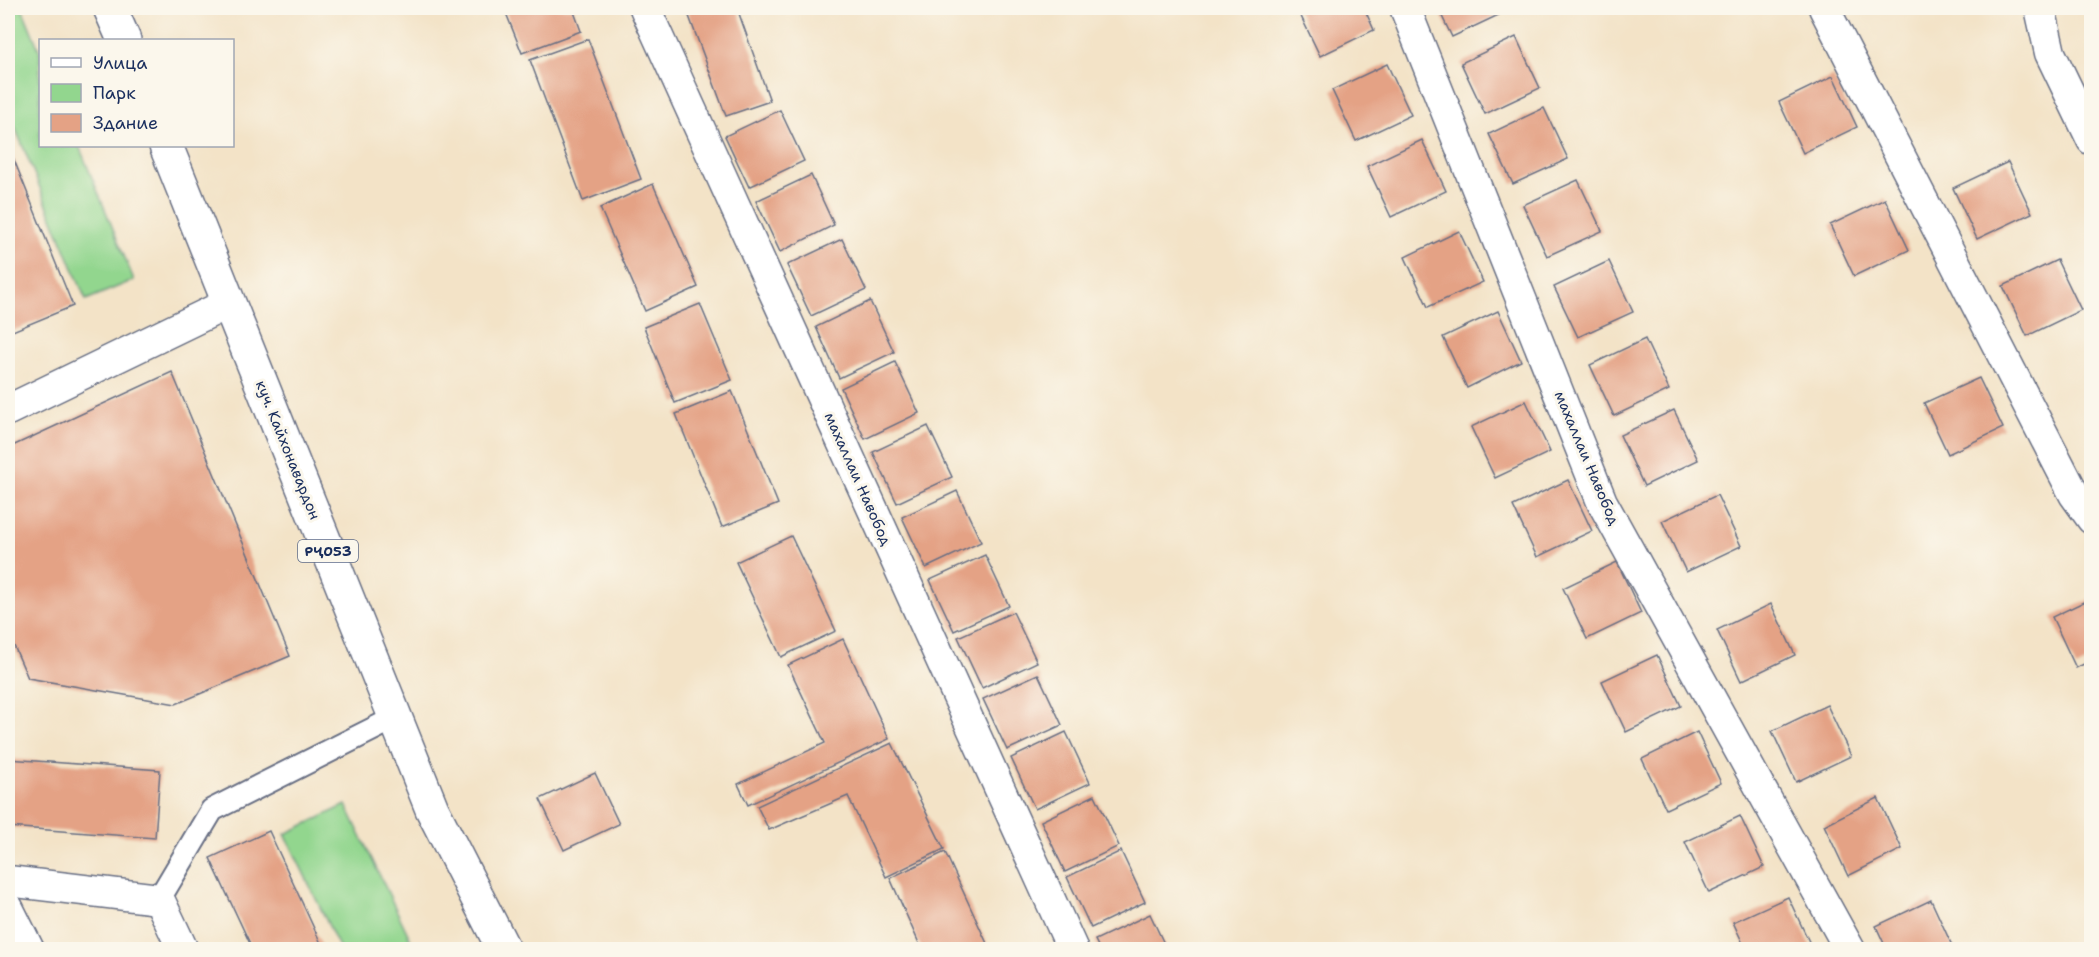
<svg xmlns="http://www.w3.org/2000/svg" width="2099" height="957" viewBox="0 0 2099 957" font-family="'Shantell Sans',sans-serif">
  <style>
    .green { fill: #92d68e; stroke: #568276; stroke-width: 1.5 }
    .building { fill: #e4a285 }
    .lines { fill: none; stroke-linecap: round; stroke-linejoin: round }
    .pedestrian-casing { stroke: #676e83; stroke-width: 26 }
    .minor-casing { stroke: #676e83; stroke-width: 33 }
    .primary-casing { stroke: #676e83; stroke-width: 36 }
    .pedestrian { stroke: #fff; stroke-width: 22 }
    .minor { stroke: #fff; stroke-width: 30 }
    .primary { stroke: #fff; stroke-width: 33 }
    .labels { text-anchor: middle; stroke-width: 6; stroke-linejoin: round; paint-order: stroke }
    .shield { fill: #fbf7ec; stroke: #5e6b89; stroke-width: 1.5 }
    .shield-label { font-size: 14px; font-weight: bold; fill: #1b2f5e }
    .street-label { font-size: 15px; fill: #1b2f5e; stroke: #fbf7ec }
  </style>
  <rect width="100%" height="100%" fill="#fbf7ec"/>
  <filter id="ink" filterUnits="userSpaceOnUse"><feTurbulence type="fractalNoise" baseFrequency=".0167" numOctaves="2"/><feDisplacementMap in="SourceGraphic" scale="12" xChannelSelector="R" yChannelSelector="G"/><feConvolveMatrix kernelMatrix="1 2 1 2 8 2 1 2 1" color-interpolation-filters="sRGB"/></filter>
  <filter id="wash" filterUnits="userSpaceOnUse"><feTurbulence type="fractalNoise" baseFrequency=".008" numOctaves="4" result="noise"/><feDisplacementMap in="SourceGraphic" scale="24" xChannelSelector="R" yChannelSelector="G"/><feGaussianBlur stdDeviation="1.35" result="paint"/><feColorMatrix in="noise" values="0 0 0 0 0 0 0 0 0 0 0 0 0 0 0 0 0 1.4 0 .05"/><feComposite in="paint" operator="in"/></filter>
  <g filter="url(#wash)">
    <rect width="100%" height="100%" fill="#f3e3c7"/>
    <g class="green">
      <polygon points="8,8 22,8 40,52 40,146 79,146 134,280 86,300 8,110"/>
      <polygon points="346,805 415,949 340,949 285,834"/>
    </g>
    <g id="blocks">
      <g class="building">
        <polygon points="504,8 577,8 573,9 581,31 522,53"/>
        <polygon points="686,8 737,8 770,101 726,116"/>
        <polygon points="1297,8 1364,8 1374,30 1320,56"/>
        <polygon points="1438,8 1505,8 1507,11 1452,37"/>
        <polygon points="1516,37 1540,88 1485,114 1461,63"/>
        <polygon points="588,39 641,179 583,201 530,60"/>
        <polygon points="1387,64 1411,115 1356,141 1332,90"/>
        <polygon points="1833,76 1857,127 1803,153 1779,102"/>
        <polygon points="1544,108 1568,159 1513,184 1489,134"/>
        <polygon points="780,110 804,161 749,187 725,136"/>
        <polygon points="1422,140 1446,191 1391,217 1367,166"/>
        <polygon points="8,145 73,306 8,333"/>
        <polygon points="2008,162 2032,213 1977,239 1953,188"/>
        <polygon points="811,175 834,225 780,252 756,201"/>
        <polygon points="1578,180 1602,231 1547,256 1523,205"/>
        <polygon points="653,184 698,287 645,311 600,208"/>
        <polygon points="1885,199 1909,250 1854,276 1830,225"/>
        <polygon points="1459,231 1483,282 1428,307 1405,257"/>
        <polygon points="842,239 866,290 811,316 787,265"/>
        <polygon points="2057,260 2081,310 2027,336 2003,286"/>
        <polygon points="1609,261 1633,312 1578,337 1554,287"/>
        <polygon points="870,301 894,352 839,378 816,327"/>
        <polygon points="700,304 732,380 675,403 644,327"/>
        <polygon points="1498,311 1521,361 1467,388 1443,337"/>
        <polygon points="1645,339 1669,390 1614,416 1590,365"/>
        <polygon points="895,362 919,413 865,439 841,388"/>
        <polygon points="172,372 290,656 176,704 28,678 8,632 8,448"/>
        <polygon points="1979,378 2003,428 1948,454 1924,403"/>
        <polygon points="732,391 778,504 722,527 676,414"/>
        <polygon points="1526,401 1550,452 1495,478 1471,427"/>
        <polygon points="1674,410 1698,460 1644,486 1620,435"/>
        <polygon points="928,426 952,477 897,503 873,452"/>
        <polygon points="1568,480 1592,531 1537,557 1513,506"/>
        <polygon points="957,491 981,542 926,568 902,517"/>
        <polygon points="1717,495 1741,546 1686,572 1662,521"/>
        <polygon points="791,536 836,631 781,657 736,562"/>
        <polygon points="985,555 1009,606 954,631 930,580"/>
        <polygon points="1617,562 1641,613 1587,639 1563,588"/>
        <polygon points="2092,598 2092,660 2076,668 2052,617"/>
        <polygon points="1771,604 1795,655 1741,681 1717,630"/>
        <polygon points="1013,612 1037,662 982,688 958,637"/>
        <polygon points="843,639 889,739 748,805 738,784 825,743 788,665"/>
        <polygon points="1657,655 1681,706 1626,732 1602,681"/>
        <polygon points="1038,674 1062,725 1007,750 983,699"/>
        <polygon points="1827,705 1851,756 1796,782 1772,731"/>
        <polygon points="1066,732 1090,783 1035,809 1011,758"/>
        <polygon points="1697,732 1721,783 1666,809 1642,759"/>
        <polygon points="892,743 944,849 886,877 848,796 769,830 757,806"/>
        <polygon points="8,759 160,770 155,838 8,827"/>
        <polygon points="595,773 619,824 564,850 540,799"/>
        <polygon points="1095,795 1119,846 1065,872 1041,821"/>
        <polygon points="1878,798 1902,849 1848,876 1824,825"/>
        <polygon points="1740,816 1764,867 1709,893 1685,842"/>
        <polygon points="269,831 324,950 253,950 210,858"/>
        <polygon points="1121,851 1145,902 1091,928 1067,877"/>
        <polygon points="945,852 990,950 922,950 890,878"/>
        <polygon points="1788,897 1812,948 1746,950 1733,922"/>
        <polygon points="1931,900 1954,950 1887,950 1876,926"/>
        <polygon points="1150,914 1167,950 1100,950 1095,940"/>
      </g>
    </g>
  </g>
  <g filter="url(#ink)">
    <use href="#blocks" fill-opacity="0" stroke="#676e83" stroke-width="1.5"/>
    <g class="lines">
      <g class="pedestrian-casing">
        <polyline id="pedestrian" points="159,899 212,810 395,718"/>
      </g>
      <g class="minor-casing">
        <g id="minor">
          <polyline points="645,8 1073,950"/>
          <polyline points="1405,8 1602,502 1850,950"/>
          <polyline points="1824,8 2074,494 2092,519"/>
          <polyline points="2040,8 2050,53 2092,140"/>
          <polyline points="8,410 229,303"/>
          <polyline points="8,881 159,899 183,950"/>
          <polyline points="8,908 29,950"/>
        </g>
      </g>
      <g class="primary-casing">
        <g id="primary">
          <polyline points="110,8 124,40"/>
          <polyline points="166,146 432,809 504,950"/>
        </g>
      </g>
      <use href="#pedestrian" class="pedestrian"/>
      <use href="#minor" class="minor"/>
      <use href="#primary" class="primary"/>
    </g>
  </g>
  <g class="labels">
    <rect class="shield" x="298" y="540" width="60" height="22" rx="4.5"/>
    <g class="shield-label">
      <text x="328" y="556">РҶ053</text>
    </g>
    <g class="street-label">
      <text transform="translate(288 450) rotate(68)" y="5">куч. Кайхонавардон</text>
      <text transform="translate(1587 458) rotate(67)" y="5">махаллаи Навобод</text>
      <text transform="translate(858 479) rotate(66)" y="5">махаллаи Навобод</text>
    </g>
  </g>
  <rect width="2099" height="957" fill="none" stroke="#fbf7ec" stroke-width="30"/>
  <rect x="39" y="39" width="195" height="108" fill="#fbf7ec" stroke="#a1a7b3" stroke-width="1.5"/>
  <rect x="51" y="58" width="30" height="9" fill="#ffffff" stroke="#a1a7b3" stroke-width="1.5"/>
  <text x="93" y="69" font-size="18" fill="#1b2f5e">Улица</text>
  <rect x="51" y="84" width="30" height="18" fill="#92d68e" stroke="#a1a7b3" stroke-width="1.5"/>
  <text x="93" y="99" font-size="18" fill="#1b2f5e">Парк</text>
  <rect x="51" y="114" width="30" height="18" fill="#e4a285" stroke="#a1a7b3" stroke-width="1.5"/>
  <text x="93" y="129" font-size="18" fill="#1b2f5e">Здание</text>
</svg>
